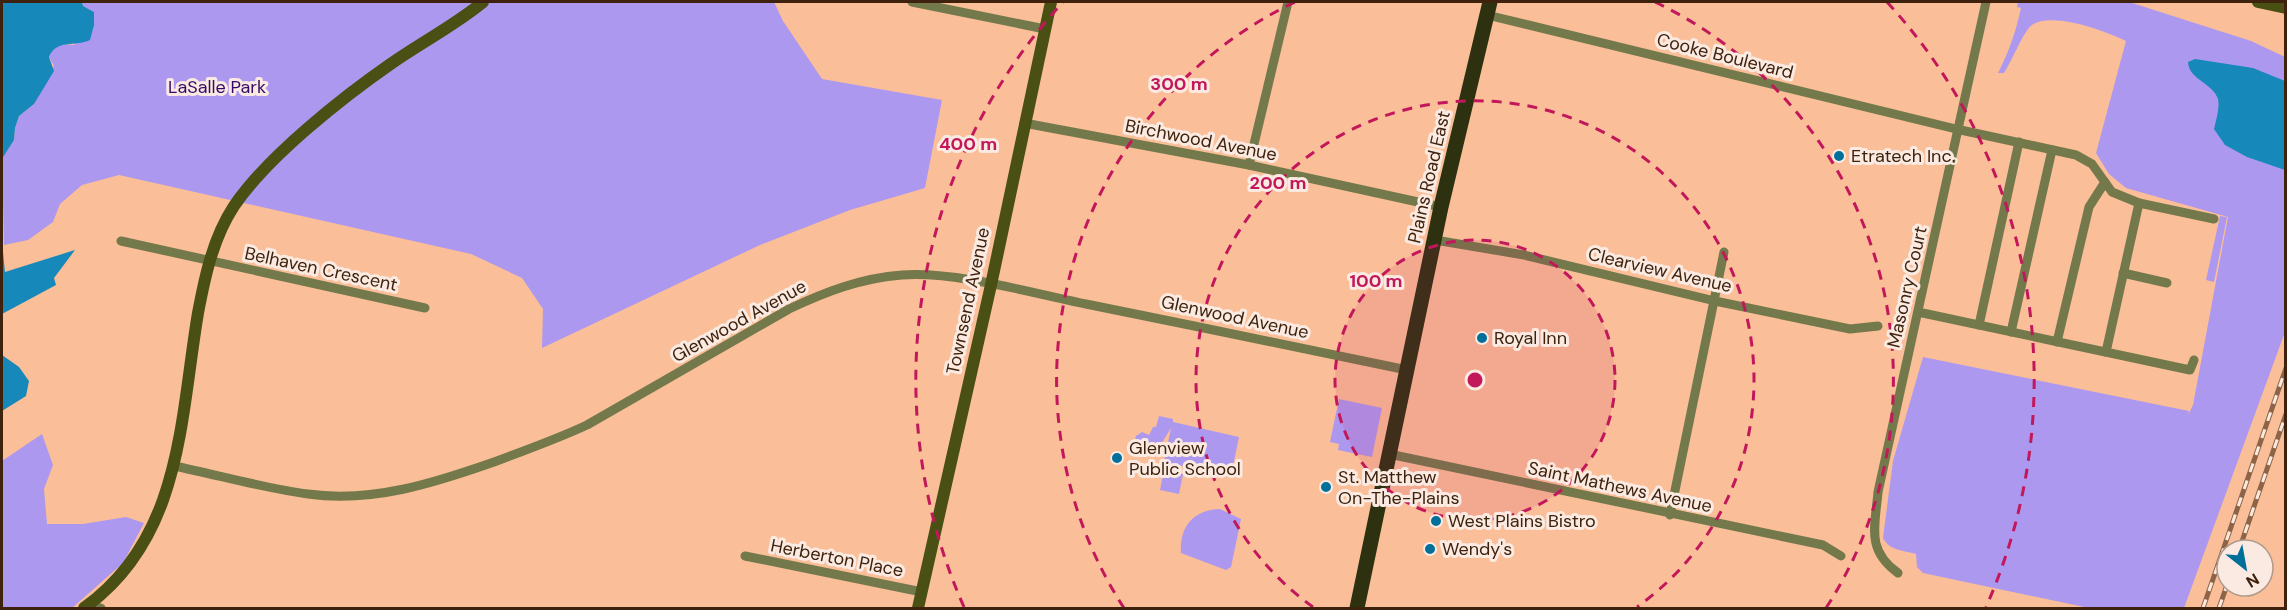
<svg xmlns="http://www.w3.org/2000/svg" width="2287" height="610" viewBox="0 0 2287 610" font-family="'DM Sans',sans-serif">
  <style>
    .green { fill: #ad98f0 }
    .water { fill: #1688ba }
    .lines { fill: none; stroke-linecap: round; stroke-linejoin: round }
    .street { stroke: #73794a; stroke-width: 9 }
    .secondary { stroke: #4a4f13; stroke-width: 12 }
    .primary { stroke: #2d3110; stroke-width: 15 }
    .rail-casing { stroke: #8d6447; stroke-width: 5 }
    .rail { stroke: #faeae1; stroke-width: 3; stroke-dasharray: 9; stroke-linecap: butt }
    .ring { fill: none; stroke: #c2185b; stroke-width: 3; stroke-dasharray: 10 8 }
    .poi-dot { fill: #006f9a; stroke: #faeae1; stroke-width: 2 }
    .labels { text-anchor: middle; stroke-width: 6; stroke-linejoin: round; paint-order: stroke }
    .street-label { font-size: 18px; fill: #3e220d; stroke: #faeae1 }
    .park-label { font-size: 18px; fill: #320a67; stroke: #faeae1 }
    .poi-label { font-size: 18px; fill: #3e220d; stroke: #faeae1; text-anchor: start }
    .centre { fill: #c2185b; stroke: #faeae1; stroke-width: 3 }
    .ring-label { font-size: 18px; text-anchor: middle; font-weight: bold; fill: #c2185b; stroke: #faeae1; stroke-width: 6; stroke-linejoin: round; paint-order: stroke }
  </style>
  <rect width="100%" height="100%" fill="#fabe98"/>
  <g class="green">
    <path d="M 82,2 L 774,2 L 783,21 L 822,79 L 942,100 L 925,188 L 850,210 L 760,245 L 542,348 L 543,309 L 522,278 L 471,254 L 119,175 L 82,185 L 60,204 L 53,222 L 28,240 L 4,245 L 2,159 L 14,140 L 15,128 L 19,116 L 34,104 L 54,66 L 49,57 C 53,45 61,43 74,45 L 94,12 L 83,6 Z"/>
    <path d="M 2018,2 L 2129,2 L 2251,41 L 2285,57 L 2285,332 L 2184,608 L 2089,608 L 1923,573 L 1917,567 L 1916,554 C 1903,550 1890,551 1883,538 L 1893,461 L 1923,357 L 2189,411 L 2188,415 L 2193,405 L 2228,217 L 2126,188 L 2109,174 L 2096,153 L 2126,41 C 2106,31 2052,11 2032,25 C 2024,30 2011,63 2004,73 L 1998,73 C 2009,52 2016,31 2021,8 L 2017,7 Z"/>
    <polygon points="2220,216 2227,217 2214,282 2206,280"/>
    <polygon points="1339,399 1382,408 1372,457 1338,450 1339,444 1330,442"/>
    <polygon points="1159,416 1173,419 1173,422 1239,437 1231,476 1164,462 1171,428 1160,446 1149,443 1143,447 1138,446 1135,440 1136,436 1142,432 1149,435 1153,427 1156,427"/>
    <polygon points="42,434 53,465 44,489 47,524 83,524 126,517 144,523 123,563 72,608 2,608 2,461"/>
    <polygon points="1164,470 1183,474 1179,494 1160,490"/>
    <path d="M 1220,509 L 1241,519 L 1231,567 L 1226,570 L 1181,553 C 1179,526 1194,510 1220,509 Z"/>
  </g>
  <g class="water">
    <path d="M 2,2 L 82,2 L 83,6 L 94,12 L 94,25 L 90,40 C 75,47 56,39 49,57 L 54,71 L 34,104 L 19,116 L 15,128 L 14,140 L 2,159 Z"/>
    <path d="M 2195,59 L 2253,68 L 2285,81 L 2285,170 L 2247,157 L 2225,145 L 2214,129 C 2216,120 2220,107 2218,99 C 2213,83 2189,80 2188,62 Z"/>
    <polygon points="2,242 5,272 75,250 54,278 56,285 2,314"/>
    <polygon points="2,355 19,367 29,381 26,396 2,411"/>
  </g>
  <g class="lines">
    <g class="street">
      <polyline points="912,2 1045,29"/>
      <polyline points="1487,15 1956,129 2076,155 2092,164 2112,192 2139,203 2214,219"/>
      <polyline points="1024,123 1249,165 1441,207"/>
      <polyline points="1249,165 1288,2"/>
      <polyline points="1435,240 1524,255 1715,301 1850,329 1878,326"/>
      <polyline points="121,241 425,308"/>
      <polyline points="2123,273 2167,283"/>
      <polyline points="1918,312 2190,370 2194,360"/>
      <polyline points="1979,325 2019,142"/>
      <polyline points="2011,332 2052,150"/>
      <polyline points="2057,342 2089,207 2105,182"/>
      <polyline points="2106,352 2139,203"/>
      <polyline points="1389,454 1823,545 1841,556"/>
      <path d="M 174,466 C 218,475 263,488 308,494 C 373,503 434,483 494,462 C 526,450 557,439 587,425 L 789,309 C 825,292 861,278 902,275 C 955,271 1032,293 1086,304 C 1193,326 1300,347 1407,370"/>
      <polyline points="1670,515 1724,252"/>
      <polyline points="745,556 922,592"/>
      <path d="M 1898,573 C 1866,550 1875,527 1878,492 L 1986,2"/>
      <polyline points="89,605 101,608"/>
    </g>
    <g class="secondary">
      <polyline points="2258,2 2286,8"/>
      <path d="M 84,608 C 182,538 180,420 198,313 C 205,276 213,238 234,206 C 268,156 343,97 392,63 C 422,42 455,25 483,2"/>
      <polyline points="918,608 991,285 1051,2"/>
    </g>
    <polyline class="primary" points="1357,608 1441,207 1490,2"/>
    <g class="rail-casing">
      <g id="rail">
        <polyline points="2239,550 2286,414"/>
        <polyline points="2203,608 2286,368"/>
        <polyline points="2219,608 2227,585"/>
      </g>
    </g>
    <use href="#rail" class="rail"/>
  </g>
  <circle cx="1475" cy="380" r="140" fill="#c2185b" fill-opacity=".12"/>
  <g class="ring">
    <circle cx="1475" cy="380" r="140"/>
    <path d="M1313 607A279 279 0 1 1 1637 607"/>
    <path d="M1124 608A419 419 0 0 1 1295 2M1655 2A419 419 0 0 1 1826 608"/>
    <path d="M964 607A559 559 0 0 1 1063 2M1887 2A559 559 0 0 1 1986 607"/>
  </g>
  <g class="poi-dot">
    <circle cx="1839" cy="156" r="6"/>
    <circle cx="1482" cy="338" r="6"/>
    <circle cx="1117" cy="458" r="6"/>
    <circle cx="1326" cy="487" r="6"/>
    <circle cx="1436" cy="521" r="6"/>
    <circle cx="1430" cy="549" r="6"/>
  </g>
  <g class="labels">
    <g class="street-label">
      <text transform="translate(1725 56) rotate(14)" y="6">Cooke Boulevard</text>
      <text transform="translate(1201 140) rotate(11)" y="6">Birchwood Avenue</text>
      <text transform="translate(1429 177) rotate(-77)" y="6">Plains Road East</text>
      <text transform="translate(321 269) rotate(12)" y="6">Belhaven Crescent</text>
      <text transform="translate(1660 270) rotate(13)" y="6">Clearview Avenue</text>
      <text transform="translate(1907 287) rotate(-77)" y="6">Masonry Court</text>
      <text transform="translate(968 301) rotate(-78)" y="6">Townsend Avenue</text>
      <text transform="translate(1235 317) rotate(12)" y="6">Glenwood Avenue</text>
      <text transform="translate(739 321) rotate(-29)" y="6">Glenwood Avenue</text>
      <text transform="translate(1620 487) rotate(12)" y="6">Saint Mathews Avenue</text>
      <text transform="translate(837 558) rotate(11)" y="6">Herberton Place</text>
    </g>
    <g class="park-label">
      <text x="217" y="93">LaSalle Park</text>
    </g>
    <g class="poi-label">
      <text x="1851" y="162">Etratech Inc.</text>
      <text x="1494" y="344">Royal Inn</text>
      <text x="1129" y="454">Glenview<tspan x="1129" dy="21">Public School</tspan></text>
      <text x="1338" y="483">St. Matthew<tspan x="1338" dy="21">On-The-Plains</tspan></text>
      <text x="1448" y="527">West Plains Bistro</text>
      <text x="1442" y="555">Wendy's</text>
    </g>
  </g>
  <circle cx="1475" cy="380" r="9" class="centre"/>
  <g class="ring-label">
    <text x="1179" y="90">300 m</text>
    <text x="968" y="150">400 m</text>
    <text x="1278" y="189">200 m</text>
    <text x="1376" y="287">100 m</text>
  </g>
  <rect width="2287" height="610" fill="none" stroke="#3e220d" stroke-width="6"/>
  <g transform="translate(2245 568) rotate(149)"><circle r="28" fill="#faeae1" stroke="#af9a8c" stroke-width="1.5"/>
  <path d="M0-4.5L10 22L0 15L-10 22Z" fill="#006f9a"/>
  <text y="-9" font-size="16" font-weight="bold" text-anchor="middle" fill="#3e220d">N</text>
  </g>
</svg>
